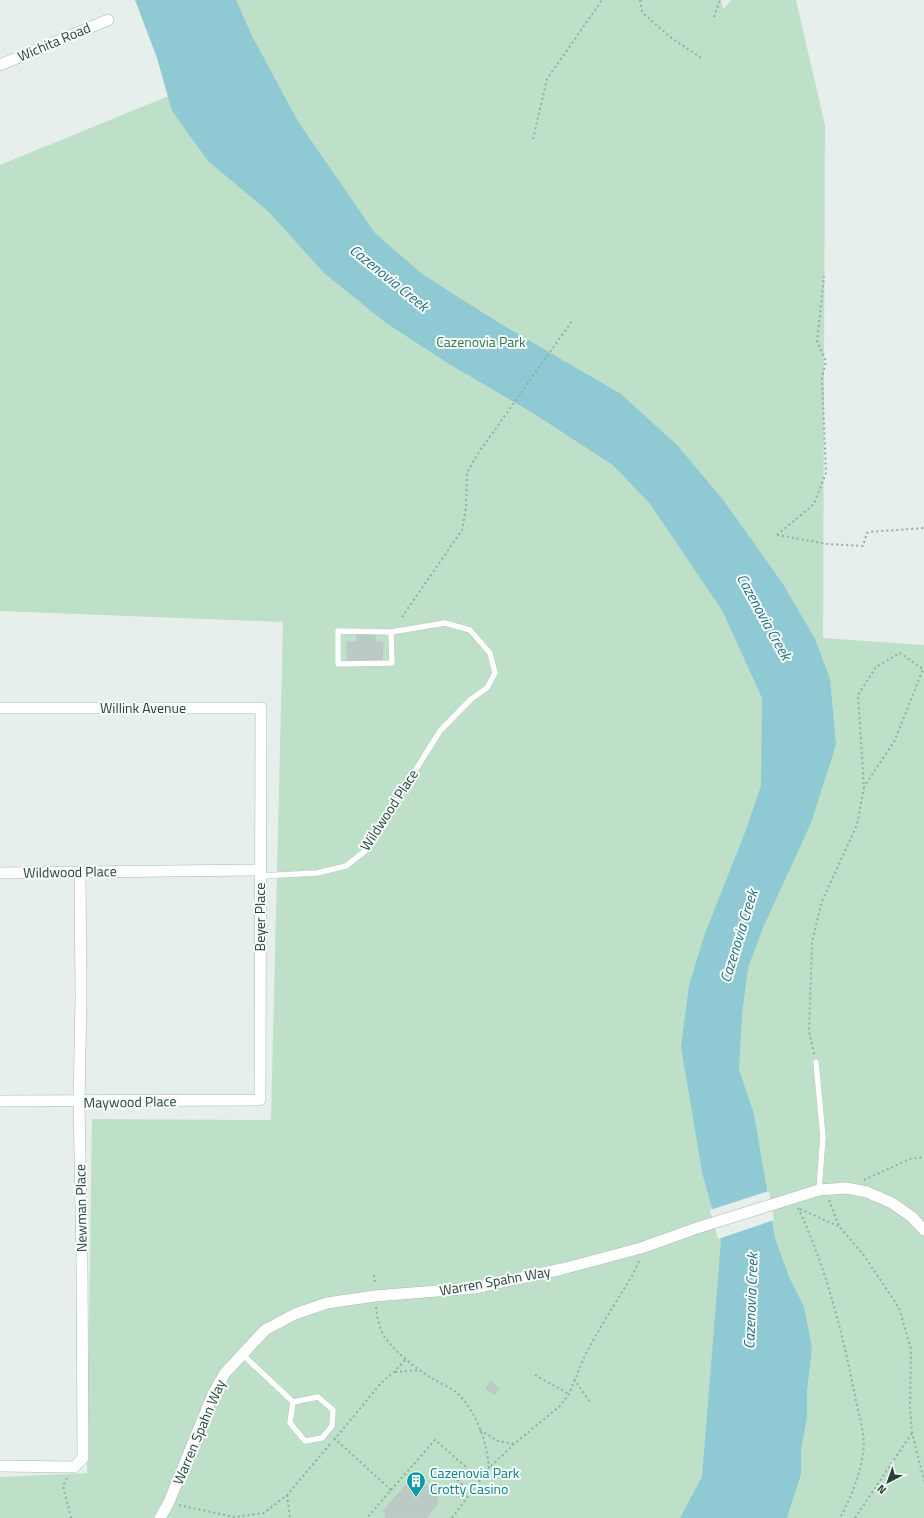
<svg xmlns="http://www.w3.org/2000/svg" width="924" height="1518" viewBox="0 0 924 1518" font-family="'Titillium Web',sans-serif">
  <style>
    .green { fill: #bfe0c8 }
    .water { fill: #8ec9d4 }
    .pier { fill: #e6efeb }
    .building { fill: #bbcac4; stroke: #b8c9c2 }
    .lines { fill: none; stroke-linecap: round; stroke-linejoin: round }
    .lane-casing { stroke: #a8b8b2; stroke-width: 6 }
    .street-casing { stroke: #a8b8b2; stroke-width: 12 }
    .path { stroke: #86b3a5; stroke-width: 2; stroke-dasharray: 2 3; stroke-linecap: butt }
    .lane { stroke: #fff; stroke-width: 5.5 }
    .street { stroke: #fff; stroke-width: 11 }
    .labels { text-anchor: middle; stroke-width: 4; stroke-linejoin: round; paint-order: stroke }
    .street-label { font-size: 14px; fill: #24423a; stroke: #f7fbf9 }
    .park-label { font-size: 14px; fill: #2d7a4b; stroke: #f7fbf9 }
    .culture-label { font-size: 14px; fill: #0d838f; stroke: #f7fbf9; text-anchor: start }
    .water-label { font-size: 15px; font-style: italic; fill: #1c6f80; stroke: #f7fbf9 }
  </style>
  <rect width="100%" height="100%" fill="#e6efeb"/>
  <polygon class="green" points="218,0 721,0 723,9 731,0 796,0 825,125 823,638 924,645 924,1518 0,1518 0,1477 87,1473 92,1119 271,1120 283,622 0,611 0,165 193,86"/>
  <polygon class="water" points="135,0 236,0 252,36 299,123 375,233 422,274 504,326 621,394 678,446 724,501 783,584 815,639 830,679 836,745 811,823 762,930 748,968 742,1014 739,1070 754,1114 775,1238 789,1277 804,1307 812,1348 807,1390 807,1417 801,1450 801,1474 787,1518 680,1518 702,1477 721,1241 702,1172 681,1047 689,985 704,936 744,835 761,786 762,698 722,610 650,504 614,466 533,413 449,364 386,323 324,273 269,212 208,161 172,111 157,58"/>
  <polygon class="pier" points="769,1191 774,1220 718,1239 710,1210"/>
  <g class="building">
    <polygon points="357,633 375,634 375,642 383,642 382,661 347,660 347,642 357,642"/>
    <polygon points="491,1381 499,1389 494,1395 486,1388"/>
    <polygon points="412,1478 415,1481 418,1478 438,1496 436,1499 439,1502 426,1518 386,1518 384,1516 386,1514 383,1511"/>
  </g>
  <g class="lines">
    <g class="lane-casing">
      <g id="lane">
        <polyline points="260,876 317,873 346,866 365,851 440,731 471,699 487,688 495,673 490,653 470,630 445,623 391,632 338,631 338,664 392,663 391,632"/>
        <polyline points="816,1062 823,1137 819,1190"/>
        <polyline points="242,1354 293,1402 290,1423 305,1441 322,1438 332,1426 333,1410 318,1397 293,1402"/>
      </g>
    </g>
    <g class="street-casing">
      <g id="street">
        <polyline points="0,65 108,20"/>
        <polyline points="0,708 261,708 260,1100 0,1101"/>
        <polyline points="0,873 260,870"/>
        <polyline points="0,1466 74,1467 83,1458 82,1262 79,1102 81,997 80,872"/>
        <polyline points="160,1518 169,1502 213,1394 225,1373 265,1330 295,1314 327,1303 375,1296 474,1288 562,1269 641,1248 697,1228 819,1190 846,1188 867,1192 892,1203 912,1217 924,1230"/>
      </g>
    </g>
    <g class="path">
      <polyline points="640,0 642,12 670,37 703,59"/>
      <polyline points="714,17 720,0"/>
      <polyline points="533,139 547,79 602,0"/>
      <polyline points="777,535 814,504 826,473 822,378 826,361 817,342 824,276"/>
      <polyline points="777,535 828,544 863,546 867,533 869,532 924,528"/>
      <polyline points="402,617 462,530 466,508 467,473 477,455 572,321"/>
      <polyline points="814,1054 809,1031 812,942 822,901 857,825 864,787 858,695 876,667 900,653 923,669 895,740 864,787"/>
      <polyline points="864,1180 910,1159 924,1157"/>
      <polyline points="829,1200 839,1226 865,1257 899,1308 911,1349 910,1407 912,1432 924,1481"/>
      <path d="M 798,1208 C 826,1267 842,1331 855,1396 C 858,1413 866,1434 863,1453 C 860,1476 851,1497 840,1518"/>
      <polyline points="800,1209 838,1226"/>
      <polyline points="374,1275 375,1284"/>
      <path d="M 376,1307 C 377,1316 379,1328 384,1336 C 396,1353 415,1368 433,1379 C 441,1384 452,1388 459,1395 C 477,1413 487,1443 489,1468"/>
      <polyline points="395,1372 419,1370"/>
      <polyline points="535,1375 569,1394"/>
      <polyline points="574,1379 590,1402"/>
      <polyline points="480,1430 498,1441 514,1444"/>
      <polyline points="334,1438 391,1490 367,1518"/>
      <polyline points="334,1440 381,1383 394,1372 406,1359"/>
      <polyline points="67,1478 63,1486 71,1518"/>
      <polyline points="391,1490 435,1440 465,1466 455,1478 471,1492"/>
      <polyline points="287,1495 290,1518"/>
      <polyline points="179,1505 234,1517 264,1513 287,1495 331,1443"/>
      <polyline points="452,1518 489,1468 514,1444 560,1406 569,1394 585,1355 600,1328 633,1274 639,1261"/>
      <polyline points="855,1518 912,1433"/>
    </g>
    <use href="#lane" class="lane"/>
    <use href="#street" class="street"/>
  </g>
  <defs>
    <g id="building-pin" transform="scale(1)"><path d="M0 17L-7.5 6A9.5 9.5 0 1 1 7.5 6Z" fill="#0f9aa8" stroke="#f7fbf9"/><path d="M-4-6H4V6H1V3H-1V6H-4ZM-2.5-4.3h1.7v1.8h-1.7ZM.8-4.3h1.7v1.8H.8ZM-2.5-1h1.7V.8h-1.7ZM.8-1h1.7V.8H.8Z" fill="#fff"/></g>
  </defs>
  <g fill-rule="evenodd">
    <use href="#building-pin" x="416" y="1481"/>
  </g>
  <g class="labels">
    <g class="street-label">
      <text transform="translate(54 42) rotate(-23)" y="5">Wichita Road</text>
      <text x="143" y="713">Willink Avenue</text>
      <text transform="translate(389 810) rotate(-57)" y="5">Wildwood Place</text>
      <text transform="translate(70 872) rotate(-1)" y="5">Wildwood Place</text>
      <text transform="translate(260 917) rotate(-90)" y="5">Beyer Place</text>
      <text transform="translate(130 1102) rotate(-1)" y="5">Maywood Place</text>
      <text transform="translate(81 1208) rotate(-91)" y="5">Newman Place</text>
      <text transform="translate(495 1281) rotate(-10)" y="5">Warren Spahn Way</text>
      <text transform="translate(199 1432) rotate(-67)" y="5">Warren Spahn Way</text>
    </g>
    <g class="park-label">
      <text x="481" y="347">Cazenovia Park</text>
    </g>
    <g class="culture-label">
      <text x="430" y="1478">Cazenovia Park<tspan x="430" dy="16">Crotty Casino</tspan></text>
    </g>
    <g class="water-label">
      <text transform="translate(389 278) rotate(39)" y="5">Cazenovia Creek</text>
      <text transform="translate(764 617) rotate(61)" y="5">Cazenovia Creek</text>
      <text transform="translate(739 936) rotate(-73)" y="5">Cazenovia Creek</text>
      <text transform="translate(751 1301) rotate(-88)" y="5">Cazenovia Creek</text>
    </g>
  </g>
  <g transform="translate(888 1482) rotate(221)" stroke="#f7fbf9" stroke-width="3" paint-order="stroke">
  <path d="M0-3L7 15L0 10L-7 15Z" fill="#24423a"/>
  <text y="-6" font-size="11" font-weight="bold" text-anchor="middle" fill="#24423a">N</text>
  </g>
</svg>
